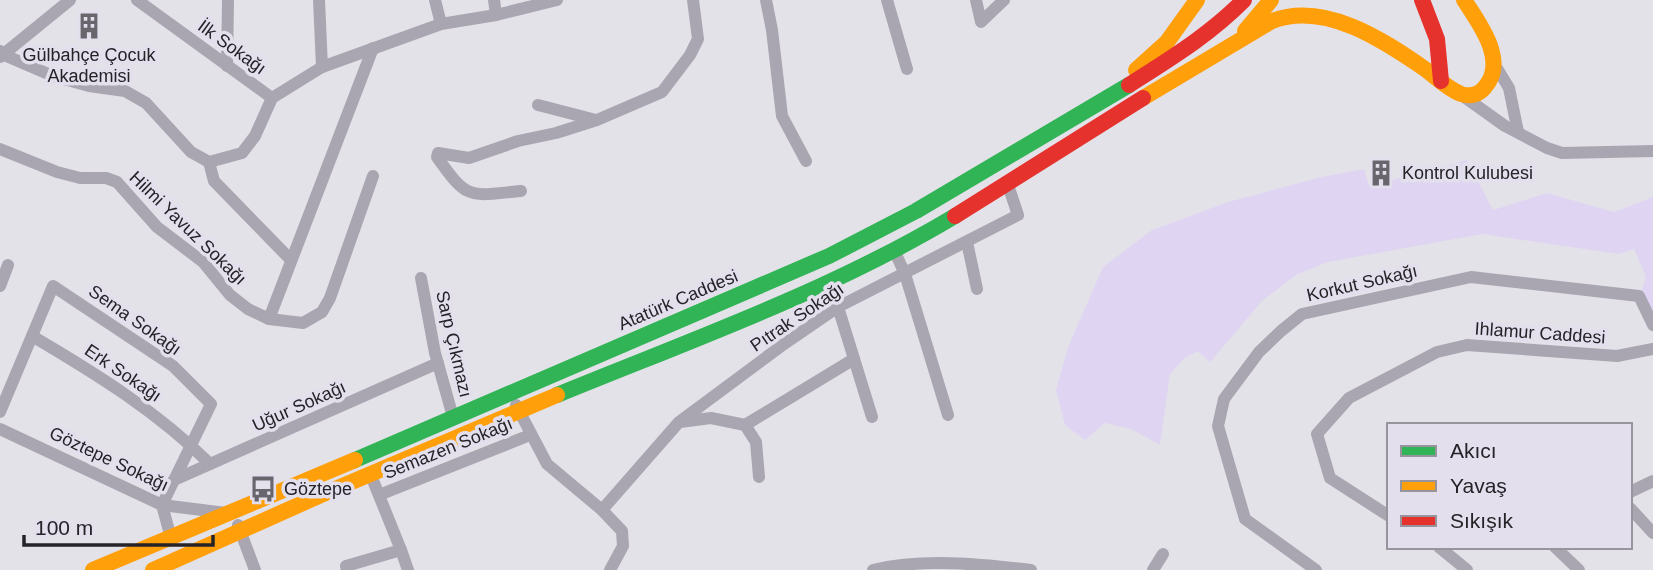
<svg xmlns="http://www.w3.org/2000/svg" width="1653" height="570" viewBox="0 0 1653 570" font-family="Arial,sans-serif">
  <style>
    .green { fill: #dfd5f3 }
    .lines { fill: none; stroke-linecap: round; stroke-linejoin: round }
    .street { stroke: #aaa6b1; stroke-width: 12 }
    .fast { stroke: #30b455; stroke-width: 16 }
    .slow { stroke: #ff9f0a; stroke-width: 16 }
    .jam { stroke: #e5322d; stroke-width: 16 }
    .labels { text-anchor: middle; stroke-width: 7; stroke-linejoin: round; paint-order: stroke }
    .street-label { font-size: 18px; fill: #252328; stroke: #e3dfec }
    .poi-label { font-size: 18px; fill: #252328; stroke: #e3dfec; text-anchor: start }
  </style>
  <rect width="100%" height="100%" fill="#e4e2e9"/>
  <polygon class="green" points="1467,160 1493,210 1547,193 1614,212 1653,197 1653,316 1641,292 1646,277 1634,249 1619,254 1482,234 1328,262 1296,275 1262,301 1210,362 1198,351 1185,358 1170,374 1160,445 1131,429 1105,423 1085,440 1065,425 1056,390 1068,347 1103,267 1152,230 1228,202 1321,177 1364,169 1369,186"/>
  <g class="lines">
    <g class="street">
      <polyline points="137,0 272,98"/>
      <polyline points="319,0 322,67"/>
      <polyline points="435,0 441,24"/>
      <polyline points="494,0 496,15"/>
      <polyline points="766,0 772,30 782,116 806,161"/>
      <polyline points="887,0 907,69"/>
      <polyline points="976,0 981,22 1004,0"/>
      <polyline points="0,51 2,54 53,76 89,86 125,91 146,103 191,152 209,162 242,153 255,136 272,98 322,67 441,24 496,15 557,0"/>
      <polyline points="0,57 70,0"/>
      <polyline points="1495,65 1509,88 1518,132"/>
      <polyline points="227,66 228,0"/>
      <polyline points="1463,96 1505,126 1547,148 1562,153 1653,151"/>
      <polyline points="538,105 596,120"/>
      <polyline points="0,149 57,172 80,178 106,178 117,182 157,227 203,262 230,295 248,309 269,319 303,323 322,312 330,298 373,176"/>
      <polyline points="209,162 214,181 290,259"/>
      <path d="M 521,191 C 469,196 468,201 437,157 L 438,153 L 469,158 L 518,141 L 556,133 L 597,120 L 662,92 L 690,55 L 698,39 L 693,0"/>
      <polyline points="967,242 977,289"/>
      <polyline points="894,250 905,274 948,415"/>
      <polyline points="421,278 435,353 453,417"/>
      <polyline points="0,286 8,265"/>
      <polyline points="838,307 872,417"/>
      <polyline points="269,319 373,48"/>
      <path d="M 32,336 C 95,373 158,412 210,464"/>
      <polyline points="516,405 547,464 602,510 622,531 623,546 610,570"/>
      <polyline points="0,412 53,286 173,366 211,404 162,505"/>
      <polyline points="680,422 711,418 745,425 756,442 759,477"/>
      <polyline points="745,425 854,359"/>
      <polyline points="0,429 162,505 226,513"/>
      <polyline points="174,480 438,363"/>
      <polyline points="1630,492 1653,481"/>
      <polyline points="379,495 530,435"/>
      <polyline points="162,505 171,538"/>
      <polyline points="1630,508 1653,533"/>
      <polyline points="602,510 679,422 784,344 838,307 1018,215 1008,185"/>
      <polyline points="1389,516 1330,478 1317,434 1349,398 1437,352 1467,345 1617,356 1653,349"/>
      <polyline points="238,525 255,570"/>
      <polyline points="1439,547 1467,570"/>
      <polyline points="1555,547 1579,570"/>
      <polyline points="401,550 408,570"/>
      <polyline points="347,570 346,566 401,550 370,473"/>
      <path d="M 873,570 C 922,558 981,564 1031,570"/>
      <polyline points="1153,570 1163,554"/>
      <polyline points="1316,570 1245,519 1218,426 1224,399 1259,352 1281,331 1302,314 1471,277 1639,296 1653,325"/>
    </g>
    <g class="fast">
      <path d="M 557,395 C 691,340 830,291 955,216"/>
      <polyline points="355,460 829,256 916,211 1129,85"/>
    </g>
    <g class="slow">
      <polyline points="1245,31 1271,0"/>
      <polyline points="1136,70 1167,42 1197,0"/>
      <path d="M 1143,98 L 1272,21 C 1325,1 1383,40 1425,69 C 1436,77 1448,89 1461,94 C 1470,97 1479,95 1485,87 C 1508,61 1479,23 1464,0"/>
      <polyline points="93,570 355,460"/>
      <polyline points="153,570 321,495 557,395"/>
    </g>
    <g class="jam">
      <polyline points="1422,0 1437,39 1441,81"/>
      <path d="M 1129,85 C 1171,58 1208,36 1244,0"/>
      <polyline points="955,216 1143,98"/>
    </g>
  </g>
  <defs>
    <g id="building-bare" transform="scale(2.1)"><path d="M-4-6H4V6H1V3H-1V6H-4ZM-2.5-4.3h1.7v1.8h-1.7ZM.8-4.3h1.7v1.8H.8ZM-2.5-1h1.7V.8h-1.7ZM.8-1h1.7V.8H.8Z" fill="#68666c" stroke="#e3dfec" stroke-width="2.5" paint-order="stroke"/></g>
    <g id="bus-bare" transform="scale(2.1)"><path d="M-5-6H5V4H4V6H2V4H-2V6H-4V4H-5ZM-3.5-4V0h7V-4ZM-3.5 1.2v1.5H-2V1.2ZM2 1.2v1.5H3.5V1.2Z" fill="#68666c" stroke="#e3dfec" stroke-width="2.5" paint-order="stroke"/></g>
  </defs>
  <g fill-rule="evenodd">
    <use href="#building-bare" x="89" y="26"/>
    <use href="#building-bare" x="1381" y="173"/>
    <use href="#bus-bare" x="263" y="489"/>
  </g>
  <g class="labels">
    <g class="street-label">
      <text transform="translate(232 47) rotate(36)" y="6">İlk Sokağı</text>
      <text transform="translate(188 228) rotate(44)" y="6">Hilmi Yavuz Sokağı</text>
      <text transform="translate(1362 283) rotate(-13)" y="6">Korkut Sokağı</text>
      <text transform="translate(678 300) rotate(-23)" y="6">Atatürk Caddesi</text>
      <text transform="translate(797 317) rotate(-34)" y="6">Pıtrak Sokağı</text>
      <text transform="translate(135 320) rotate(35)" y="6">Sema Sokağı</text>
      <text transform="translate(1540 333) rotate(4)" y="6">Ihlamur Caddesi</text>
      <text transform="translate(454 344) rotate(77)" y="6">Sarp Çıkmazı</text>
      <text transform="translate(123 373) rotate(34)" y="6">Erk Sokağı</text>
      <text transform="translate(299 406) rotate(-24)" y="6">Uğur Sokağı</text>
      <text transform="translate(448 448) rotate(-22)" y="6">Semazen Sokağı</text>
      <text transform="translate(109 459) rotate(25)" y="6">Göztepe Sokağı</text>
    </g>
    <g class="poi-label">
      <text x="89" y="61" text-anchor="middle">Gülbahçe Çocuk<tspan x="89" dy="21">Akademisi</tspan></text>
      <text x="1402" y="179">Kontrol Kulubesi</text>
      <text x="284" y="495">Göztepe</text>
    </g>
  </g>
  <rect x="1387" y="423" width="245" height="126" fill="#e3dfec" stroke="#97949e" stroke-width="2"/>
  <rect x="1401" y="446" width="35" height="10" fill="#30b455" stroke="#97949e" stroke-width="2"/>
  <text x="1450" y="458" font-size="21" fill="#252328">Akıcı</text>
  <rect x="1401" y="481" width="35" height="10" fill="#ff9f0a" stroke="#97949e" stroke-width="2"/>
  <text x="1450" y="493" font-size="21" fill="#252328">Yavaş</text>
  <rect x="1401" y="516" width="35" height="10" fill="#e5322d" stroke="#97949e" stroke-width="2"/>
  <text x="1450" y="528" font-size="21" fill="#252328">Sıkışık</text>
  <path d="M24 535v10h189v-10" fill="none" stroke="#252328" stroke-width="3.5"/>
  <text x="35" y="535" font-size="21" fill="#252328" stroke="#e3dfec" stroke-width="5" paint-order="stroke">100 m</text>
</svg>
